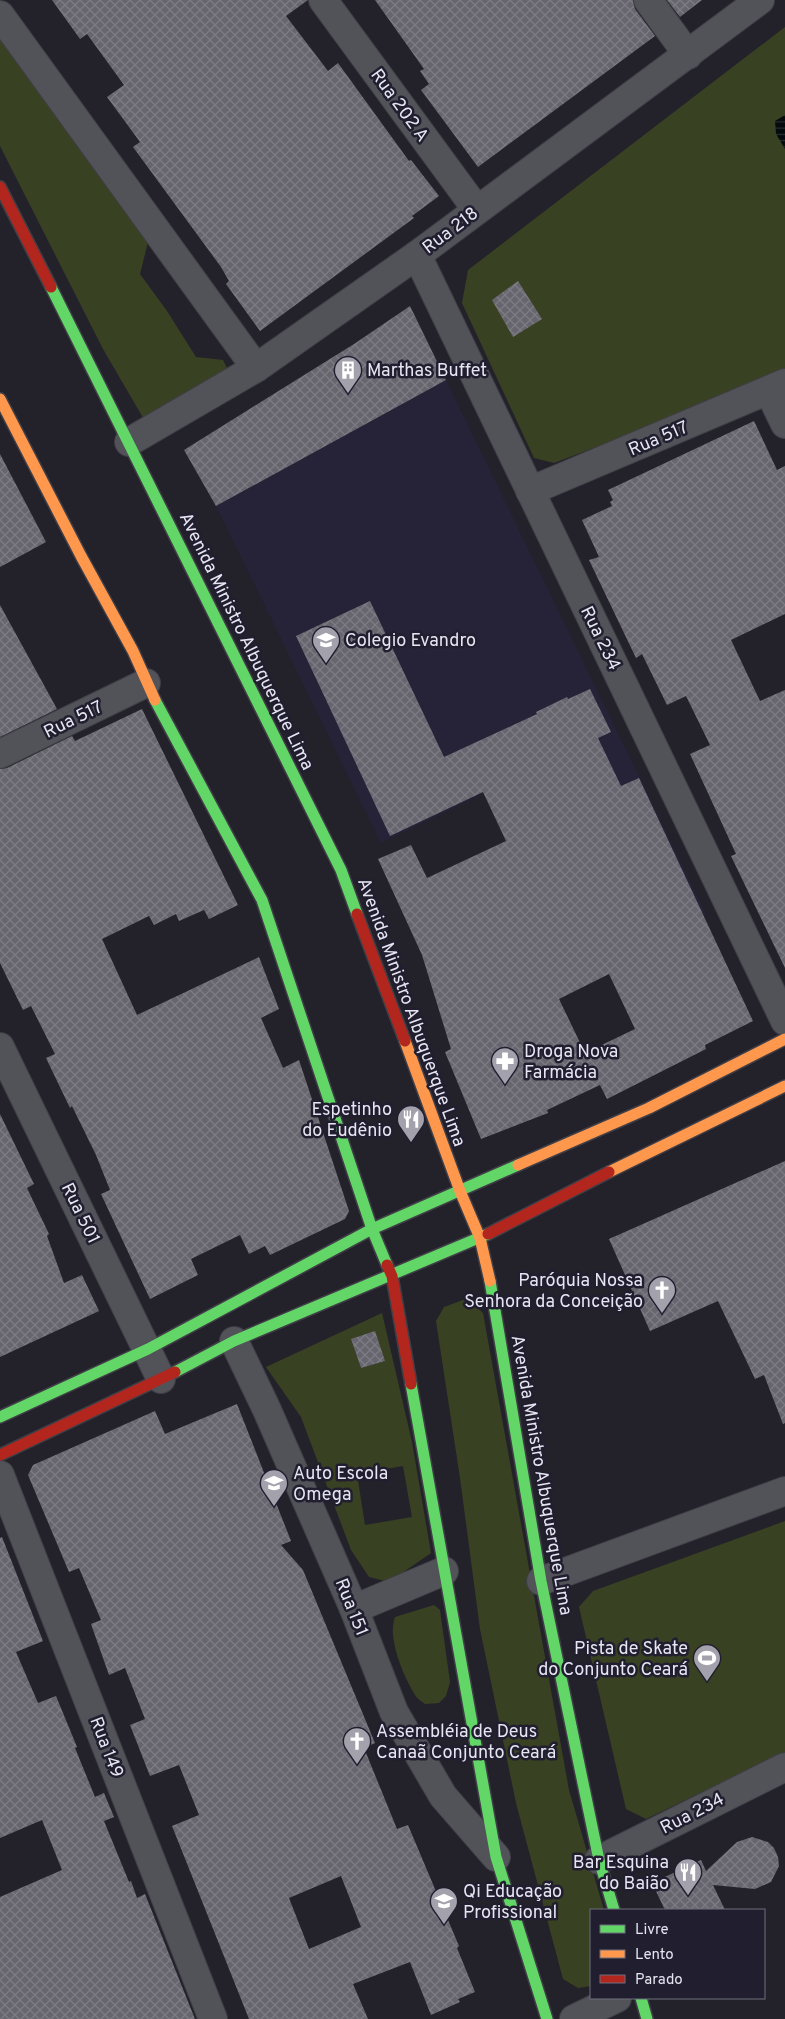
<svg xmlns="http://www.w3.org/2000/svg" width="785" height="2019" viewBox="0 0 785 2019" font-family="Overpass,sans-serif">
  <style>
    .built { fill: #262338 }
    .park { fill: #394123; fill-rule: evenodd }
    .water { fill: url(#water-rules) }
    .building { fill: url(#building-cross-hatch); fill-rule: evenodd }
    .lines { fill: none; stroke-linecap: round; stroke-linejoin: round }
    .street-casing { stroke: #403f47; stroke-width: 30 }
    .fast-casing { stroke: #403f47; stroke-width: 14 }
    .slow-casing { stroke: #403f47; stroke-width: 14 }
    .jam-casing { stroke: #403f47; stroke-width: 14 }
    .street { stroke: #525259; stroke-width: 28 }
    .fast { stroke: #63d668; stroke-width: 11 }
    .slow { stroke: #ff974d; stroke-width: 11 }
    .jam { stroke: #b3261e; stroke-width: 11 }
    .labels { text-anchor: middle; stroke-width: 5; stroke-linejoin: round; paint-order: stroke }
    .street-label { font-size: 18px; fill: #e6e5f1; stroke: #201e2f }
    .poi-label { font-size: 18px; fill: #e6e5f1; stroke: #201e2f; text-anchor: start }
  </style>
  <defs>
    <pattern id="water-rules" width="6" height="5" patternUnits="userSpaceOnUse" patternTransform="scale(1.25)"><rect width="6" height="5" fill="#030b0d"/><path d="M0 2.5h6" fill="none" stroke="#282e31"/></pattern>
    <pattern id="building-cross-hatch" width="8" height="8" patternUnits="userSpaceOnUse" patternTransform="scale(1.25)"><rect width="8" height="8" fill="#67666f"/><path d="M0 0l8 8M0 8l8-8" fill="none" stroke="#7d7c84"/></pattern>
  </defs>
  <rect width="100%" height="100%" fill="#23222b"/>
  <polygon class="built" points="446,380 706,914 610,962 520,775 381,843 216,506"/>
  <g class="park">
    <polygon points="0,27 148,242 140,274 167,311 196,357 223,360 230,374 145,421 103,349 0,146"/>
    <polygon points="785,27 785,375 554,463 534,458 462,303 468,270"/>
    <polygon points="463,1300 472,1303 483,1313 569,1790 604,1910 591,1910 591,1986 578,1988 563,1979 516,1803 480,1629 460,1478 436,1321 444,1307"/>
    <path d="M 382,1313 L 412,1442 L 431,1553 L 389,1582 L 369,1577 L 351,1550 L 301,1417 L 266,1367 ZM 351,1339 L 384,1361 L 361,1368 ZM 403,1466 L 412,1517 L 365,1525 L 357,1474 Z"/>
    <polygon points="785,1521 785,1752 646,1819 626,1809 579,1607 593,1591"/>
    <path d="M 434,1605 L 440,1610 L 450,1682 L 446,1696 L 439,1703 L 425,1704 C 421,1701 416,1698 414,1693 C 403,1675 387,1637 395,1617 Z"/>
  </g>
  <polygon class="water" points="785,115 785,149 776,134 775,121"/>
  <g class="building">
    <polygon points="52,0 308,0 286,16 328,71 338,63 409,161 411,160 439,196 412,216 414,218 260,331 226,284 229,281 221,267 133,147 140,142 107,97 124,85 87,34 80,39"/>
    <polygon points="375,0 633,0 635,9 655,36 478,167 421,90 429,84 420,71 424,69"/>
    <polygon points="667,0 702,0 680,17"/>
    <polygon points="518,281 542,319 513,337 492,300"/>
    <polygon points="410,306 446,380 216,506 184,450 354,344"/>
    <polygon points="754,421 777,470 785,466 785,614 731,640 760,701 785,690 785,968 731,856 736,854 690,754 710,745 686,696 667,705 642,654 636,658 589,560 599,557 582,520 612,506 610,502 613,500 608,490"/>
    <polygon points="0,454 46,542 0,567"/>
    <path d="M 370,601 L 444,757 L 537,714 L 536,712 L 567,697 L 568,699 L 590,689 L 611,732 L 598,738 L 621,786 L 639,778 L 753,1021 L 705,1045 L 706,1049 L 607,1099 L 600,1085 L 547,1110 L 548,1113 L 481,1139 L 445,1052 L 451,1049 L 422,955 L 378,859 L 411,845 L 427,878 L 506,841 L 483,792 L 390,836 L 296,636 ZM 609,974 L 635,1029 L 585,1053 L 559,999 Z"/>
    <polygon points="0,605 57,709 0,737"/>
    <polygon points="142,709 238,905 209,919 204,910 179,921 176,914 154,925 149,916 102,939 137,1015 259,957 279,1009 261,1018 283,1068 299,1060 349,1211 345,1219 270,1255 265,1246 249,1254 240,1235 191,1259 198,1275 150,1299 101,1194 110,1190 96,1155 72,1106 70,1108 46,1058 55,1054 31,1006 23,1010 0,963 0,769 7,768 72,736 75,741"/>
    <polygon points="0,1114 34,1184 27,1188 49,1234 47,1236 64,1283 82,1275 99,1311 0,1357"/>
    <polygon points="785,1161 785,1423 783,1424 764,1375 755,1379 718,1301 650,1331 609,1239"/>
    <polygon points="375,1331 385,1361 361,1368 351,1339"/>
    <path d="M 237,1404 L 291,1541 L 281,1545 L 303,1570 L 375,1743 L 364,1748 L 397,1829 L 408,1825 L 459,1946 L 457,1948 L 475,1992 L 458,1999 L 460,2002 L 431,2015 L 410,1962 L 353,1984 L 368,2019 L 249,2019 L 172,1826 L 199,1815 L 179,1765 L 150,1776 L 130,1725 L 145,1719 L 125,1668 L 109,1675 L 91,1624 L 101,1620 L 79,1568 L 69,1572 L 28,1475 L 33,1465 L 155,1411 L 165,1434 ZM 341,1876 L 361,1927 L 309,1949 L 289,1898 Z"/>
    <polygon points="2,1537 43,1641 16,1652 38,1703 56,1696 77,1747 75,1748 95,1797 104,1793 114,1817 104,1821 129,1882 131,1881 137,1898 145,1894 195,2019 0,2019 0,1897 62,1870 42,1820 0,1838 0,1538"/>
    <polygon points="752,1837 768,1842 774,1848 778,1857 779,1866 771,1882 755,1889 713,1885 725,1910 665,1910 652,1883 701,1860 706,1871 737,1842"/>
  </g>
  <g class="lines">
    <g class="street-casing">
      <g id="street">
        <polyline points="323,0 477,210"/>
        <polyline points="648,0 688,55"/>
        <polyline points="0,15 256,368"/>
        <polyline points="417,255 785,1021"/>
        <polyline points="769,391 785,424"/>
        <polyline points="129,442 256,368 417,255 760,0"/>
        <polyline points="530,491 785,383"/>
        <polyline points="0,754 146,683"/>
        <polyline points="0,1047 161,1379"/>
        <polyline points="234,1341 267,1410 354,1609 394,1712 443,1796 496,1857"/>
        <polyline points="0,1475 213,2019"/>
        <polyline points="541,1581 785,1491"/>
        <polyline points="354,1609 444,1571"/>
        <polyline points="599,1860 785,1767"/>
        <polyline points="574,2019 617,1998"/>
      </g>
    </g>
    <g class="fast-casing">
      <g id="fast">
        <polyline points="51,287 341,870 357,914"/>
        <polyline points="155,700 262,900 372,1229 387,1265"/>
        <polyline points="490,1281 541,1581 599,1860 614,1910"/>
        <polyline points="175,1372 234,1341 488,1234"/>
        <polyline points="411,1384 496,1857 547,2019"/>
        <polyline points="0,1417 148,1349 372,1229 518,1165"/>
        <polyline points="641,1998 647,2019"/>
      </g>
    </g>
    <g class="slow-casing">
      <g id="slow">
        <polyline points="0,399 81,556 133,651 155,700"/>
        <polyline points="405,1041 460,1191 480,1238 490,1281"/>
        <polyline points="518,1165 649,1108 785,1039"/>
        <polyline points="609,1172 785,1086"/>
      </g>
    </g>
    <g class="jam-casing">
      <g id="jam">
        <polyline points="0,187 51,287"/>
        <polyline points="357,914 405,1041"/>
        <polyline points="488,1234 609,1172"/>
        <polyline points="387,1265 392,1276 411,1384"/>
        <polyline points="0,1455 175,1372"/>
      </g>
    </g>
    <use href="#street" class="street"/>
    <use href="#fast" class="fast"/>
    <use href="#slow" class="slow"/>
    <use href="#jam" class="jam"/>
  </g>
  <defs>
    <g id="building-pin" transform="scale(1.4375)"><path d="M0 17L-7.5 6A9.5 9.5 0 1 1 7.5 6Z" fill="#a2a1ac" stroke="#201e2f"/><path d="M-4-6H4V6H1V3H-1V6H-4ZM-2.5-4.3h1.7v1.8h-1.7ZM.8-4.3h1.7v1.8H.8ZM-2.5-1h1.7V.8h-1.7ZM.8-1h1.7V.8H.8Z" fill="#fff"/></g>
    <g id="school-pin" transform="scale(1.4375)"><path d="M0 17L-7.5 6A9.5 9.5 0 1 1 7.5 6Z" fill="#a2a1ac" stroke="#201e2f"/><path d="M0-5L7-2L0 1L-7-2ZM-4 1L0 2.5L4 1V4Q0 6-4 4Z" fill="#fff"/></g>
    <g id="pharmacy-pin" transform="scale(1.4375)"><path d="M0 17L-7.5 6A9.5 9.5 0 1 1 7.5 6Z" fill="#a2a1ac" stroke="#201e2f"/><path d="M-2-6h4v4h4v4h-4v4h-4v-4h-4v-4h4Z" fill="#fff"/></g>
    <g id="restaurant-pin" transform="scale(1.4375)"><path d="M0 17L-7.5 6A9.5 9.5 0 1 1 7.5 6Z" fill="#a2a1ac" stroke="#201e2f"/><path d="M-5-6h1v4h1v-4h1v4h1v-4h1v5L-1.5 .5V6h-2V.5L-5-1ZM5-6V6H3V1.5H1.5Q1.5-4 5-6Z" fill="#fff"/></g>
    <g id="church-pin" transform="scale(1.4375)"><path d="M0 17L-7.5 6A9.5 9.5 0 1 1 7.5 6Z" fill="#a2a1ac" stroke="#201e2f"/><path d="M-1.2-6h2.4v3.5h3.3v2.4h-3.3V6h-2.4V-.1h-3.3v-2.4h3.3Z" fill="#fff"/></g>
    <g id="stadium-pin" transform="scale(1.4375)"><path d="M0 17L-7.5 6A9.5 9.5 0 1 1 7.5 6Z" fill="#a2a1ac" stroke="#201e2f"/><path d="M0-5a6.5 5 0 1 0 0 10a6.5 5 0 1 0 0-10ZM-3.5-1.8h7v3.6h-7Z" fill="#fff"/></g>
  </defs>
  <g fill-rule="evenodd">
    <use href="#building-pin" x="348" y="370"/>
    <use href="#school-pin" x="326" y="640"/>
    <use href="#pharmacy-pin" x="505" y="1061"/>
    <use href="#restaurant-pin" x="411" y="1119"/>
    <use href="#church-pin" x="662" y="1290"/>
    <use href="#school-pin" x="274" y="1483"/>
    <use href="#stadium-pin" x="707" y="1658"/>
    <use href="#church-pin" x="357" y="1741"/>
    <use href="#restaurant-pin" x="688" y="1872"/>
    <use href="#school-pin" x="444" y="1901"/>
  </g>
  <g class="labels">
    <g class="street-label">
      <text transform="translate(400 105) rotate(54)" y="6">Rua 202 A</text>
      <text transform="translate(450 230) rotate(-37)" y="6">Rua 218</text>
      <text transform="translate(658 438) rotate(-23)" y="6">Rua 517</text>
      <text transform="translate(601 638) rotate(64)" y="6">Rua 234</text>
      <text transform="translate(247 641) rotate(64)" y="6">Avenida Ministro Albuquerque Lima</text>
      <text transform="translate(73 719) rotate(-26)" y="6">Rua 517</text>
      <text transform="translate(412 1012) rotate(70)" y="6">Avenida Ministro Albuquerque Lima</text>
      <text transform="translate(81 1213) rotate(64)" y="6">Rua 501</text>
      <text transform="translate(542 1475) rotate(80)" y="6">Avenida Ministro Albuquerque Lima</text>
      <text transform="translate(352 1607) rotate(68)" y="6">Rua 151</text>
      <text transform="translate(107 1747) rotate(69)" y="6">Rua 149</text>
      <text transform="translate(692 1813) rotate(-27)" y="6">Rua 234</text>
    </g>
    <g class="poi-label">
      <text x="367" y="376">Marthas Buffet</text>
      <text x="345" y="646">Colegio Evandro</text>
      <text x="524" y="1057">Droga Nova<tspan x="524" dy="21">Farmácia</tspan></text>
      <text x="392" y="1115" text-anchor="end">Espetinho<tspan x="392" dy="21">do Eudênio</tspan></text>
      <text x="643" y="1286" text-anchor="end">Paróquia Nossa<tspan x="643" dy="21">Senhora da Conceição</tspan></text>
      <text x="293" y="1479">Auto Escola<tspan x="293" dy="21">Omega</tspan></text>
      <text x="688" y="1654" text-anchor="end">Pista de Skate<tspan x="688" dy="21">do Conjunto Ceará</tspan></text>
      <text x="376" y="1737">Assembléia de Deus<tspan x="376" dy="21">Canaã Conjunto Ceará</tspan></text>
      <text x="669" y="1868" text-anchor="end">Bar Esquina<tspan x="669" dy="21">do Baião</tspan></text>
      <text x="463" y="1897">Qi Educação<tspan x="463" dy="21">Profissional</tspan></text>
    </g>
  </g>
  <rect x="590" y="1909" width="175" height="90" fill="#201e2f" stroke="#6f6e7d"/>
  <rect x="600" y="1925" width="25" height="8" fill="#63d668" stroke="#6f6e7d"/>
  <text x="635" y="1934" font-size="15" fill="#e6e5f1">Livre</text>
  <rect x="600" y="1950" width="25" height="8" fill="#ff974d" stroke="#6f6e7d"/>
  <text x="635" y="1959" font-size="15" fill="#e6e5f1">Lento</text>
  <rect x="600" y="1975" width="25" height="8" fill="#b3261e" stroke="#6f6e7d"/>
  <text x="635" y="1984" font-size="15" fill="#e6e5f1">Parado</text>
</svg>
